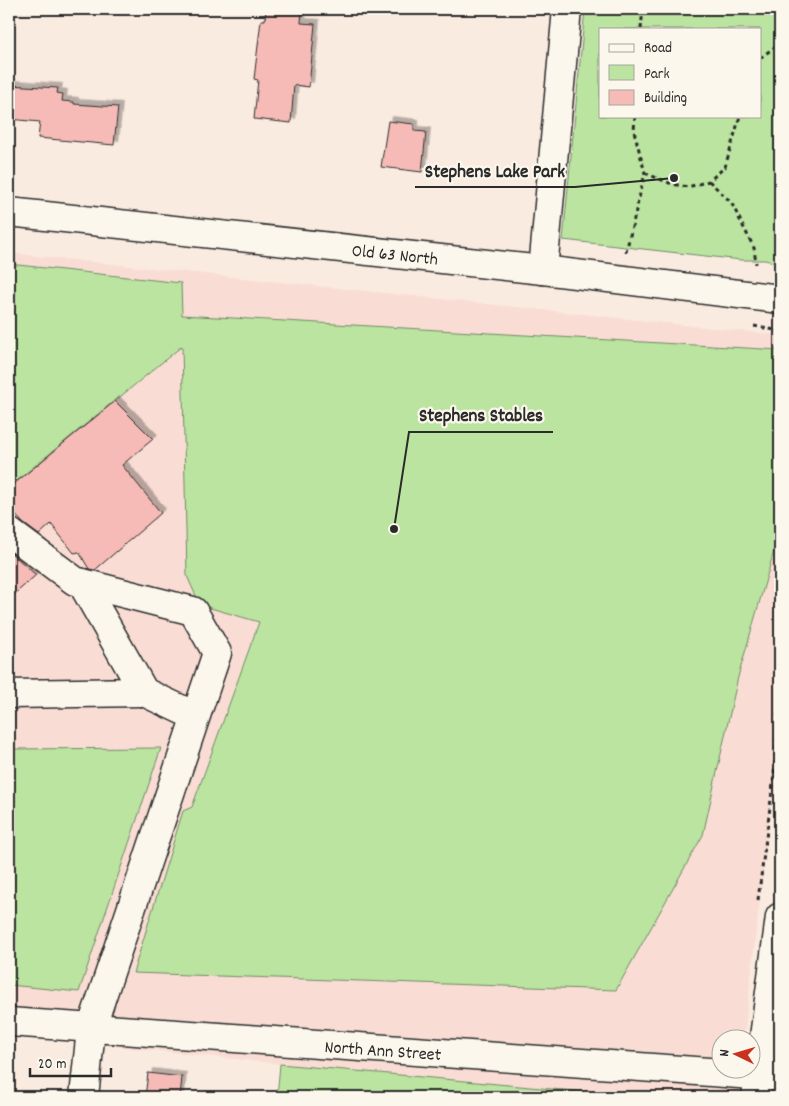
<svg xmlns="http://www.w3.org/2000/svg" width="789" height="1106" viewBox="0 0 789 1106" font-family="Dekko,sans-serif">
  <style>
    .built { fill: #f9ddd4 }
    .green { fill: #bae4a0; stroke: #728866; fill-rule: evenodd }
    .building { fill: #f6bbb6; stroke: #2b2b2b; filter: url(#shadow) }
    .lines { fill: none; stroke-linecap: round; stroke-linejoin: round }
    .minor-casing { stroke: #2b2b2b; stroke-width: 31 }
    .major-casing { stroke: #2b2b2b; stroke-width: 31 }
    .path { stroke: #2b2b2b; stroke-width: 3; stroke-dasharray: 4 4; stroke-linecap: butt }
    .minor { stroke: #fbf7ec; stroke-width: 28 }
    .major { stroke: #fbf7ec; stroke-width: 28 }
    .labels { text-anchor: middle; stroke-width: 4.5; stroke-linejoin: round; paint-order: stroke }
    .street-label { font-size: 18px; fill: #2b2b2b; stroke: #fbf7ec }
    .leader { fill: none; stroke: #2b2b2b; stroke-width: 2 }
    .callout-dot { fill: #2b2b2b; stroke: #fbf7ec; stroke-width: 2 }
    .callout-label { font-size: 19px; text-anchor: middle; font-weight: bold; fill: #2b2b2b; stroke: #fbf7ec; stroke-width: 4.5; stroke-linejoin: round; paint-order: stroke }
  </style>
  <defs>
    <filter id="shadow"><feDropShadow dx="4.5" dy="-4.5" stdDeviation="0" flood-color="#0004"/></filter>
  </defs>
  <rect width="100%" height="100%" fill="#faebe1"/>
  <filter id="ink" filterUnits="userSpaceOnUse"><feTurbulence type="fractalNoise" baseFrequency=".02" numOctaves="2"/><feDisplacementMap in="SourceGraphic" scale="10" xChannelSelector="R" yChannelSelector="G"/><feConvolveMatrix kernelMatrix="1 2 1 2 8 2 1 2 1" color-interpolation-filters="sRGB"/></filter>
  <g filter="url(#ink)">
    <polygon class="built" points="9,253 780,335 780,724 744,1038 722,1038 722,1068 740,1069 737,1097 639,1097 280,1064 9,1035"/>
    <g class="green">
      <path d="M 585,9 L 780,9 L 780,264 L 765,260 L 741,260 L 563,240 ZM 600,29 L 760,29 L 760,116 L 600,116 Z"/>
      <polygon points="9,264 181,283 182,315 780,350 780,530 738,677 703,835 616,990 133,973 183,811 192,807 259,622 200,605 187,576 182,346 9,488"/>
      <polygon points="161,748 79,992 9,985 9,749"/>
      <polygon points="280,1064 639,1097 277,1097"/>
    </g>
    <g class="building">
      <polygon points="266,9 302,9 301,23 315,24 309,87 294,85 291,123 254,119 258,80 254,79 261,20 265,20"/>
      <polygon points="9,85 58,88 57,93 63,94 62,101 74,102 74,104 118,107 114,145 38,138 40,122 9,119"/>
      <polygon points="388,121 414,124 414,131 426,132 422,172 381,167"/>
      <polygon points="115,401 153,439 122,465 161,513 95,570 89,569 79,552 74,553 51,524 39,535 23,523 9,508 9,488"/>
      <polygon points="9,551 36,575 9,599"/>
      <polygon points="148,1073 182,1077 180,1097 145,1097"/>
    </g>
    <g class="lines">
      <g class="minor-casing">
        <g id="minor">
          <polyline points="543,270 567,9"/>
          <polyline points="9,532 75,581 193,611 217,653 91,1029 84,1097"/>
          <polyline points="82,583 144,692 195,716"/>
          <polyline points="9,694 144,692"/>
          <polyline points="9,1022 780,1077"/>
          <polyline points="756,1097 780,917"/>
        </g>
      </g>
      <g class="major-casing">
        <polyline id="major" points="9,212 543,270 780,299"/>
      </g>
      <g class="path">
        <polyline points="641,29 643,9"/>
        <polyline points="760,58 780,43"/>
        <polyline points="635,116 634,131 645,173"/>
        <polyline points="645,173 672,184 688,187 709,181 725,167 740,116"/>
        <polyline points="709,181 731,202 754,248 756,264"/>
        <polyline points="626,252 645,173"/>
        <polyline points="754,326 780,331"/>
        <polyline points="758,900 774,776 780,687"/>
      </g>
      <use href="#minor" class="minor"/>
      <use href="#major" class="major"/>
    </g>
  </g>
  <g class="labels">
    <g class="street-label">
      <text transform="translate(395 254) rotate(6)" y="6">Old 63 North</text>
      <text transform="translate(383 1050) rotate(4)" y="6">North Ann Street</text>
    </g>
  </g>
  <path class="leader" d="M674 178L575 187H415M394 529L409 432H553"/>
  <g class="callout-dot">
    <circle cx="674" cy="178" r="5"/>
    <circle cx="394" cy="529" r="5"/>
  </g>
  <g class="callout-label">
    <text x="495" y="177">Stephens Lake Park</text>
    <text x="481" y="421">Stephens Stables</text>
  </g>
  <rect width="789" height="1106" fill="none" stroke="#fbf7ec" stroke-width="30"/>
  <rect x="15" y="15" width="759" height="1076" fill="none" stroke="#2b2b2b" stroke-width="2" filter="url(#ink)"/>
  <rect x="599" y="28" width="162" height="90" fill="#fbf7ec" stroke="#a8a59f"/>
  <rect x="609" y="44" width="25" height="8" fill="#fbf7ec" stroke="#a8a59f"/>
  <text x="644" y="52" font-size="15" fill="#2b2b2b">Road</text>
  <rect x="609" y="65" width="25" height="15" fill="#bae4a0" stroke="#a8a59f"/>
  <text x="644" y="78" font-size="15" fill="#2b2b2b">Park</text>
  <rect x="609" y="90" width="25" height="15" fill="#f6bbb6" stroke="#a8a59f"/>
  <text x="644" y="102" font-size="15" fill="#2b2b2b">Building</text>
  <g transform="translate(736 1054) rotate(275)"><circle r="24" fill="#fbf7ec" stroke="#a8a59f"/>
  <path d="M0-4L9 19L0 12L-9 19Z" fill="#c8321e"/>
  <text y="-8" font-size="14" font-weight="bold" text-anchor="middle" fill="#2b2b2b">N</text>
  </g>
  <path d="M30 1068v8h81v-8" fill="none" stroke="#2b2b2b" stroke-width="2.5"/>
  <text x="38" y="1068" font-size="15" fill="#2b2b2b" stroke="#fbf7ec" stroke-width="4" paint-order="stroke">20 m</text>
</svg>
